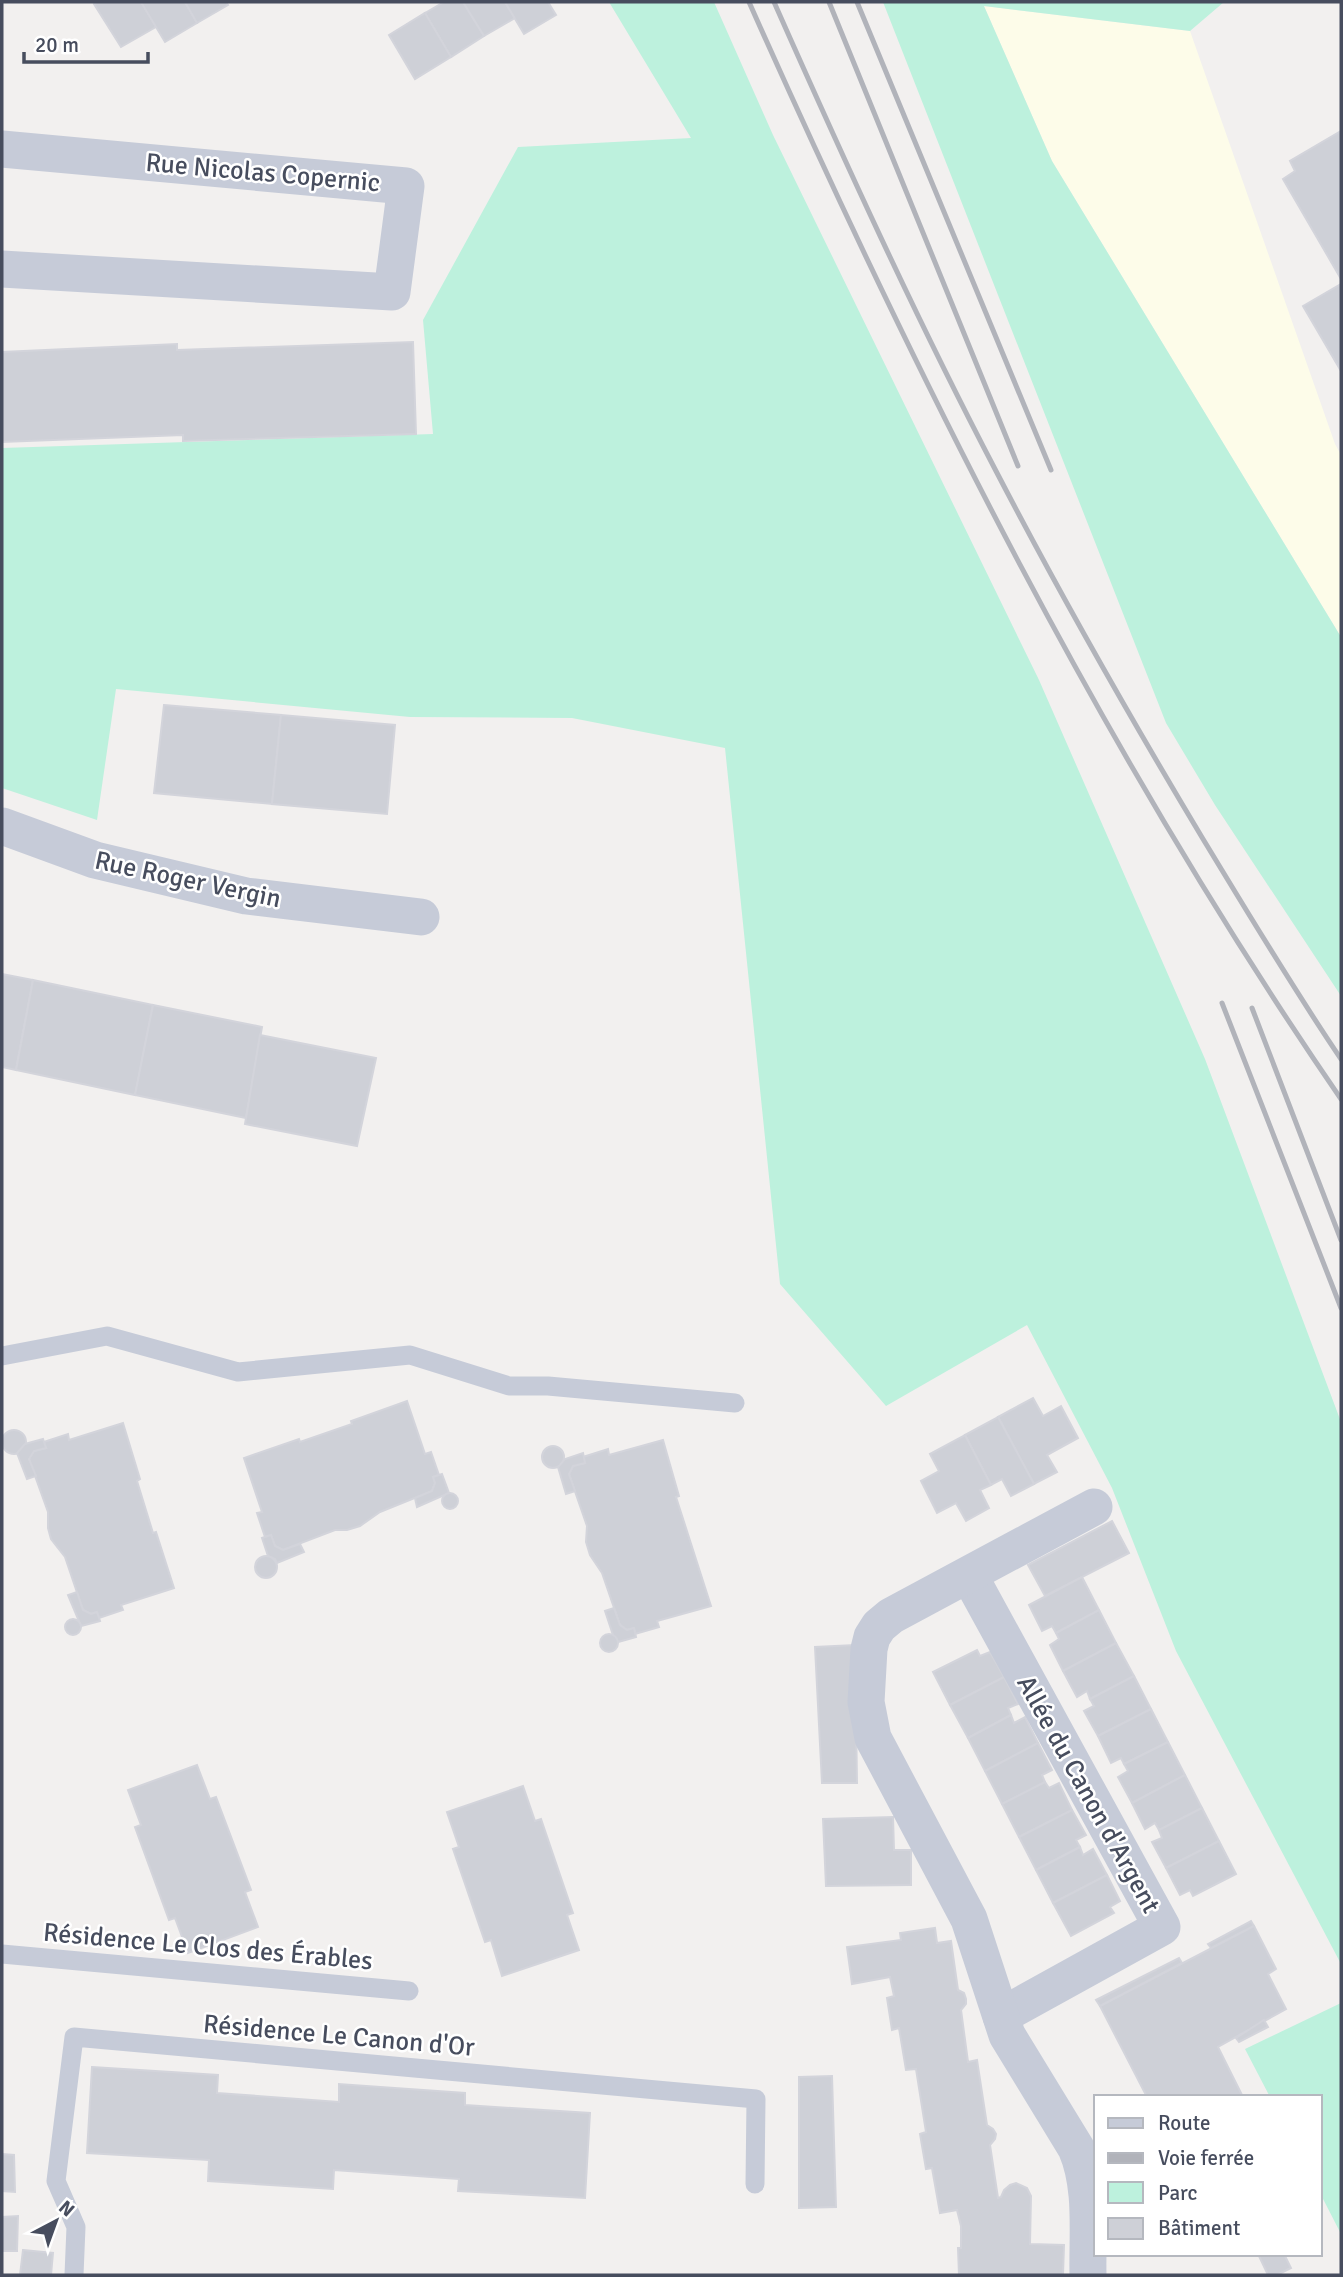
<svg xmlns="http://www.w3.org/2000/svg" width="1343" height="2277" viewBox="0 0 1343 2277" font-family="Signika,sans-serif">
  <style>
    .commercial { fill: #fdfce9 }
    .green { fill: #bdf1dd }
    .building { fill: #ced0d7; stroke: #d3d4db; stroke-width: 2 }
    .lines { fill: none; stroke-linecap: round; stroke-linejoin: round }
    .lane { stroke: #c6cbd8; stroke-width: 19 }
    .street { stroke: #c6cbd8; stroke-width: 37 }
    .rail { stroke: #b1b3ba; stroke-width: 5 }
    .labels { text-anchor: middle; stroke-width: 5; stroke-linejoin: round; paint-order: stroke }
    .street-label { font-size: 26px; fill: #474d5e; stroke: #fff }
  </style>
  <rect width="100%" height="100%" fill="#f2f0ef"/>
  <polygon class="commercial" points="984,6 1190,31 1335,444 1341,455 1341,637 1052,161"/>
  <g class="green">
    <polygon points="609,2 714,2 773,135 1039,680 1205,1059 1341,1422 1341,1964 1176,1651 1112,1488 1027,1325 886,1406 780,1284 725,748 572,718 410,717 116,689 97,820 2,788 2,448 433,434 423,320 518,147 691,138"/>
    <polygon points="883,2 1224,2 1190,31 984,6 1052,161 1341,637 1341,996 1215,805 1166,723"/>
    <polygon points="1341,2003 1341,2234 1320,2193 1320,2097 1270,2097 1245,2049"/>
  </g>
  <g class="building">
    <polygon points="97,2 141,2 156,27 121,47 94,4"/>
    <polygon points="141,2 185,2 197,23 165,42"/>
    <polygon points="185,2 226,2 228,5 197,23"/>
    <polygon points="444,2 463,2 484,36 451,57 425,13"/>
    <polygon points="463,2 505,2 515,18 484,36"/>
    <polygon points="505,2 548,2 556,15 524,34"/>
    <polygon points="425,13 451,57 415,79 389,35"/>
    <polygon points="1341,131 1341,279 1283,179 1295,171 1290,161"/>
    <polygon points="1341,284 1341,371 1303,306"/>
    <polygon points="413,342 416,434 183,441 183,435 2,442 2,352 177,344 177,350"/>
    <polygon points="164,705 281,715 272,804 154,793"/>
    <polygon points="281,715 395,725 387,814 272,804"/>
    <polygon points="2,974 33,980 16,1070 2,1067"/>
    <polygon points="33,980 153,1005 135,1095 16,1070"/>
    <polygon points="153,1005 262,1027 246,1118 135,1095"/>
    <polygon points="260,1035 376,1058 357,1146 245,1124"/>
    <polygon points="1033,1398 1043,1416 1061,1406 1078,1438 1047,1455 1057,1472 1034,1484 998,1417"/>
    <polygon points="407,1401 425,1454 431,1452 439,1475 433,1477 435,1483 432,1491 380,1512 360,1526 347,1530 335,1530 283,1550 275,1546 271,1535 265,1537 257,1513 262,1512 244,1458 299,1439 300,1442 352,1424 351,1421"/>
    <polygon points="998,1417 1034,1484 1011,1496 1002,1479 991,1485 965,1435"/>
    <polygon points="123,1423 140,1479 137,1481 153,1533 156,1532 174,1588 121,1605 123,1610 99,1618 97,1612 91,1614 83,1610 65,1557 51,1539 48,1528 48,1512 29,1459 34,1451 46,1448 44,1442 68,1434 69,1440"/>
    <circle cx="14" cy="1442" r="12"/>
    <polygon points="965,1435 991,1485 980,1490 989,1508 966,1521 956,1503 937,1513 921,1481 939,1471 930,1454"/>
    <polygon points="43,1439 46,1448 34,1451 29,1459 36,1476 27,1479 17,1453 25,1444"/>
    <polygon points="663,1440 679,1496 676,1497 711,1606 657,1621 659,1627 635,1634 634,1628 627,1630 620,1625 602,1573 590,1555 586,1542 587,1526 569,1474 573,1466 585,1463 583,1457 608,1449 609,1455"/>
    <circle cx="553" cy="1457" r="11"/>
    <polygon points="583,1453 585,1463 573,1466 569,1474 575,1491 566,1494 558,1467 565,1459"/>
    <polygon points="442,1474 449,1493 417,1507 415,1498 432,1491 435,1483 433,1477"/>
    <circle cx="450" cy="1501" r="8"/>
    <polygon points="1112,1521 1129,1553 1045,1596 1028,1565"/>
    <polygon points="271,1535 275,1546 283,1550 300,1544 304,1552 277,1563 275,1559 268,1556 262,1538"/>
    <circle cx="266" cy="1567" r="11"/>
    <polygon points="1082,1577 1099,1610 1056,1633 1052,1626 1042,1631 1029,1605"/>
    <polygon points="77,1592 83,1610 91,1614 97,1612 100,1621 81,1626 68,1595"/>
    <polygon points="614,1608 620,1625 627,1630 634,1628 636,1637 618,1642 613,1635 605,1611"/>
    <polygon points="1099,1610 1116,1643 1063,1671 1050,1645 1059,1639 1056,1633"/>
    <circle cx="73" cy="1627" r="8"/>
    <circle cx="609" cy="1643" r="9"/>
    <polygon points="1116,1643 1134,1676 1090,1699 1087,1691 1077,1697 1063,1671"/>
    <polygon points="855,1645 857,1783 822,1783 815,1647"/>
    <polygon points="977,1650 980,1656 990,1652 1004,1677 950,1705 933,1672"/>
    <polygon points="1134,1676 1151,1709 1098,1736 1084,1711 1094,1706 1090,1699"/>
    <polygon points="1004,1677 1018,1704 1008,1708 1011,1715 968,1738 950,1705"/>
    <polygon points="1151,1709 1168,1742 1124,1764 1121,1758 1111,1763 1098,1736"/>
    <polygon points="1011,1715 1014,1723 1025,1717 1038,1743 985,1771 968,1738"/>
    <polygon points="1168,1742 1185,1775 1132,1803 1118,1777 1128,1771 1124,1764"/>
    <polygon points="1038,1743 1052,1770 1042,1775 1045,1782 1002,1804 985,1771"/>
    <polygon points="197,1765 210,1799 216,1797 251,1890 245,1892 258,1927 188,1953 175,1918 169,1920 135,1827 141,1825 128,1790"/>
    <polygon points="1185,1775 1202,1808 1159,1830 1155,1823 1145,1829 1132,1803"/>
    <polygon points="1045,1782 1049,1788 1059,1783 1072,1810 1019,1837 1002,1804"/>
    <polygon points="523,1786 535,1821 541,1819 573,1913 567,1915 579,1950 502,1976 491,1940 485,1942 453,1849 459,1847 447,1812"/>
    <polygon points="1202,1808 1219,1841 1166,1868 1152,1842 1162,1838 1159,1830"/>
    <polygon points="1072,1810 1086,1835 1076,1840 1080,1847 1036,1870 1019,1837"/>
    <polygon points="893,1817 894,1850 911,1850 911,1885 826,1886 823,1819"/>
    <polygon points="1219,1841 1236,1874 1193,1896 1190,1890 1180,1895 1166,1868"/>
    <polygon points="1080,1847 1083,1855 1093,1849 1107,1875 1053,1903 1036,1870"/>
    <polygon points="1107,1875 1120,1901 1110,1907 1114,1913 1071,1936 1053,1903"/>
    <polygon points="1251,1921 1254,1926 1211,1948 1208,1944"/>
    <polygon points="1254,1926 1276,1969 1268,1974 1286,2009 1218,2047 1243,2097 1147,2097 1100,2006"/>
    <polygon points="935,1928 937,1943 951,1941 958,1990 964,1993 966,1999 966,2004 961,2010 968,2062 977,2060 987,2125 993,2129 996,2134 995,2139 990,2145 998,2198 1001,2197 1004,2190 1010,2185 1016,2183 1027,2188 1031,2196 1030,2244 1064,2245 1063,2275 959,2275 958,2248 961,2248 961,2226 957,2210 940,2213 932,2168 926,2169 920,2134 926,2132 916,2069 906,2070 899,2028 892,2030 887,1998 894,1996 890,1977 852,1984 847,1947 901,1940 900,1933"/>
    <polygon points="1179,1958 1182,1963 1100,2006 1096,2000"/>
    <polygon points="1264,2020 1268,2027 1239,2042 1236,2038"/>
    <polygon points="92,2067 218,2075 217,2093 339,2102 339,2084 465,2093 465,2105 590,2113 585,2198 458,2191 459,2179 334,2170 333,2189 208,2181 209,2160 87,2153"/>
    <polygon points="832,2076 836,2207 799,2208 799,2077"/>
    <polygon points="2,2154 14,2155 15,2192 2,2191"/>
    <polygon points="18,2216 17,2251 2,2251 2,2217"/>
    <polygon points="23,2250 53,2253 51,2275 20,2275"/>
    <polygon points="1258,2254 1284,2254 1291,2268 1277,2275 1268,2275"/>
  </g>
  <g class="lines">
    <g class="lane">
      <polyline points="2,1356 107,1336 238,1372 410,1355 509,1386 548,1386 735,1403"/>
      <polyline points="2,1954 409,1991"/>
      <polyline points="74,2275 76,2227 56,2181 74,2037 756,2099 755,2184"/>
    </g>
    <g class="street">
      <polyline points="2,149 406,186 392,292 2,269"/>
      <polyline points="2,826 95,860 246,896 421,917"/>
      <polyline points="969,1575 1162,1927 1001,2016"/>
      <path d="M 1088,2275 C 1087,2234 1093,2187 1076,2148 L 1007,2035 L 969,1919 L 873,1738 L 866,1702 L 869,1649 L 872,1637 L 879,1626 L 891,1616 L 1094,1507"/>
    </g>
    <g class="rail">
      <path d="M 749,2 C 918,382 1105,756 1341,1099"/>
      <path d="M 774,2 C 844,160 916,318 996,471 C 1061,596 1131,719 1203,839 C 1248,913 1292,987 1341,1059"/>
      <polyline points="829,2 1018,466"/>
      <polyline points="857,2 1051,470"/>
      <polyline points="1222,1003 1341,1308"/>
      <polyline points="1252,1008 1341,1240"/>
    </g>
  </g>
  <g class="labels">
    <g class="street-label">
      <text transform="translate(263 172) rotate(5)" y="9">Rue Nicolas Copernic</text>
      <text transform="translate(188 879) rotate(12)" y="9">Rue Roger Vergin</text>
      <text transform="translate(1089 1794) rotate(61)" y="9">Allée du Canon d'Argent</text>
      <text transform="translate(208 1946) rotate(5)" y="9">Résidence Le Clos des Érables</text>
      <text transform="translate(339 2035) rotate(5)" y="9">Résidence Le Canon d'Or</text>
    </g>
  </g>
  <rect width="1343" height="2277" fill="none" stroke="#474d5e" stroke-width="7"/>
  <rect x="1094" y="2095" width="228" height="161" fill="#ffffff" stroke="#b5b8bf" stroke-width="2"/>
  <rect x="1108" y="2118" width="35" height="10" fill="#c6cbd8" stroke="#b5b8bf" stroke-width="2"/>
  <text x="1158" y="2130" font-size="21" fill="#474d5e">Route</text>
  <rect x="1108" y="2153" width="35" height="10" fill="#b1b3ba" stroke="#b5b8bf" stroke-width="2"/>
  <text x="1158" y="2165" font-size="21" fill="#474d5e">Voie ferrée</text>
  <rect x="1108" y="2182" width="35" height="21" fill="#bdf1dd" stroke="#b5b8bf" stroke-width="2"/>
  <text x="1158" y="2200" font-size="21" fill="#474d5e">Parc</text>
  <rect x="1108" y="2218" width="35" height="21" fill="#ced0d7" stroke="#b5b8bf" stroke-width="2"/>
  <text x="1158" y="2235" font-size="21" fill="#474d5e">Bâtiment</text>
  <g transform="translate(56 2221) rotate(41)" stroke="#ffffff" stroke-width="5" paint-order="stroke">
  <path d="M0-5L12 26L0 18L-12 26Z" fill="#474d5e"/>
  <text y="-10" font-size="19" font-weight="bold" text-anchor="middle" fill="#474d5e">N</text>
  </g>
  <path d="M24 52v10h124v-10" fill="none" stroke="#474d5e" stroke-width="3.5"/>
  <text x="35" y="52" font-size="21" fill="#474d5e" stroke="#ffffff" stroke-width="5" paint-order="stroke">20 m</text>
</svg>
